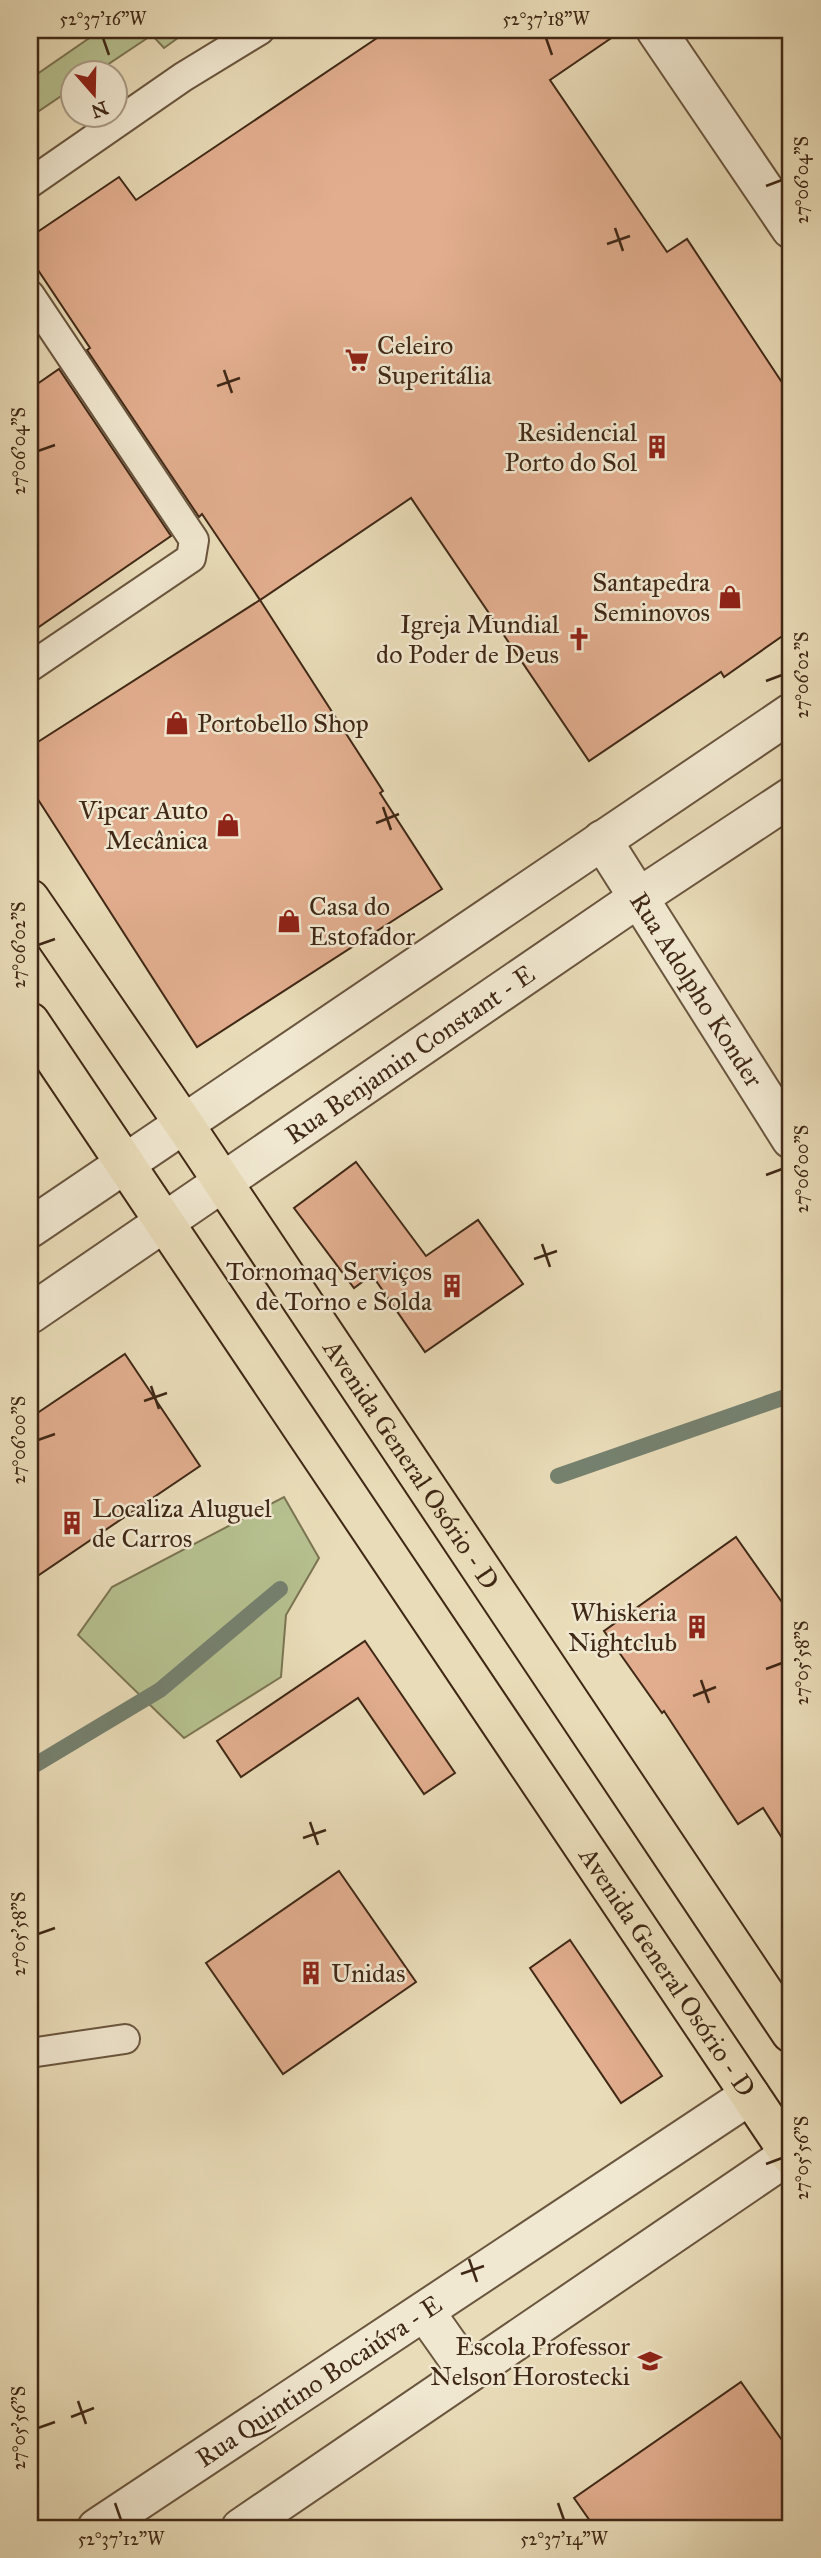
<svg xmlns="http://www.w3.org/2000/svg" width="821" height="2558" viewBox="0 0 821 2558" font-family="'IM FELL Great Primer',serif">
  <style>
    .green { fill: #b6c08f; stroke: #7b7452; stroke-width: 2 }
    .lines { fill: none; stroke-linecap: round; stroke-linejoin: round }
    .stream { stroke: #75816f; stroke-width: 16 }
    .building { fill: #e1ad8e; stroke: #402816; stroke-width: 2 }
    .service-casing { stroke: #6a553e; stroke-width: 32 }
    .minor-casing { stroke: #6a553e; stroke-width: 42 }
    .tertiary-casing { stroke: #6a553e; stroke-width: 42 }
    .primary-casing { stroke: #402816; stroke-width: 42 }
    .service { stroke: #f1e8d1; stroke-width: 28 }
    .minor { stroke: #f1e8d1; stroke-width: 38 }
    .tertiary { stroke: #f1e8d1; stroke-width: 38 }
    .primary { stroke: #e9dcb8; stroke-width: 38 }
    .ticks { fill: none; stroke: #402816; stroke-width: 2.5 }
    .labels { text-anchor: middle; stroke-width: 5; stroke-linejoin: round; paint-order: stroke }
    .poi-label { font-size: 26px; fill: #402816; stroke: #f1e8d1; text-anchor: end }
    .street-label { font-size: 26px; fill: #402816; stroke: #f1e8d1 }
    .neatline { fill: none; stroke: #402816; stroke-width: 2.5 }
    .ticks-label { font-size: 18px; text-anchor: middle; fill: #402816 }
  </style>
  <rect width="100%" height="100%" fill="#e9dcb8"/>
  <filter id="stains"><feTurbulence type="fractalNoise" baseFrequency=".00286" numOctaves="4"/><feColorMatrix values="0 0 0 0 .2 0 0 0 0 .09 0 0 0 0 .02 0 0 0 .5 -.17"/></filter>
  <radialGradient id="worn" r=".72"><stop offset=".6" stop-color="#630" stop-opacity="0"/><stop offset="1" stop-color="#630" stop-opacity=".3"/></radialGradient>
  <g class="green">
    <polygon points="101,30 189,30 164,48 152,35 95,73 74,74 73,88 30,117 30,79"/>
    <polygon points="284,1497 319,1558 286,1615 281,1677 184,1738 78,1635 112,1587"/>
  </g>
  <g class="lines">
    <g class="stream">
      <polyline points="558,1476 791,1395"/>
      <polyline points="30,1768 160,1690 280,1589"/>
    </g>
  </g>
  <g class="building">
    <polygon points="389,30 623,30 550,80 667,252 687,239 791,396 791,630 724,677 721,672 589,761 411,498 260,600 202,514 199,517 87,350 90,348 30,258 30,237 119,177 136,200"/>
    <polygon points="59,369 171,536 30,633 30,389"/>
    <polygon points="260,600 383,791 380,793 442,889 197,1047 30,787 30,747"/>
    <polygon points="356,1162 426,1256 478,1220 523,1284 425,1352 372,1275 354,1288 294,1208"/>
    <polygon points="125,1354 200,1466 30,1581 30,1418"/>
    <polygon points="736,1537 791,1615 791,1852 763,1808 738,1824 664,1711 662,1713 604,1631"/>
    <polygon points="365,1641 455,1773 424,1794 358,1698 241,1777 217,1741"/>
    <polygon points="339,1871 416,1982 283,2074 206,1963"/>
    <polygon points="570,1940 662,2076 621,2103 530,1968"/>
    <polygon points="741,2382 791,2453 791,2528 595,2528 574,2498"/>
  </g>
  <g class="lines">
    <g class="service-casing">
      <g id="service">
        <polyline points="30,183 183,77 260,30"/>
        <polyline points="30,295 194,540 191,558 30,667"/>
        <polyline points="30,2053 125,2039"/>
      </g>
    </g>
    <g class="minor-casing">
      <g id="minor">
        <path id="s1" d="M 602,840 L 791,1139"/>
        <polyline points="30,1228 791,713"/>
        <path id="s2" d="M 30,1314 L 638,898 L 791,797"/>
      </g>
    </g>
    <g class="tertiary-casing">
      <g id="tertiary">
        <polyline points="656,30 791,229"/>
        <polyline points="425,2312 468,2373"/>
        <path id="s3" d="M 97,2528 L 750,2095"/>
        <polyline points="241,2528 790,2154"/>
      </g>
    </g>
    <g class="primary-casing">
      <g id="primary">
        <path id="s4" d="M 30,899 L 184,1124 L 791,2033"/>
        <path id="s5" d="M 30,1022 L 791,2156"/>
      </g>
    </g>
    <use href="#service" class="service"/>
    <use href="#minor" class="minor"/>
    <use href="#tertiary" class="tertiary"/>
    <use href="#primary" class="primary"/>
  </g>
  <path class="ticks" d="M 103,38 L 109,55M 546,38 L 552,55M 766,186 L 782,180M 615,228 L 623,251M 607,244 L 630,236M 224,370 L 232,393M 217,386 L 240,378M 38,451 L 55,445M 766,681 L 782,675M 383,807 L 391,830M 376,823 L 399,814M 38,945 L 55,939M 766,1175 L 782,1169M 542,1244 L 550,1267M 534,1259 L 557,1251M 151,1386 L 159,1409M 144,1401 L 167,1393M 38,1440 L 55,1434M 766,1669 L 782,1663M 701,1680 L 709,1703M 693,1696 L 716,1687M 310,1822 L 318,1845M 303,1838 L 326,1830M 38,1934 L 55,1928M 766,2164 L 782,2158M 469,2259 L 477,2282M 461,2274 L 484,2266M 78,2401 L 86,2424M 71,2417 L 94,2408M 38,2428 L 55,2422M 115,2503 L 121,2520M 558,2503 L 564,2520"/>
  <defs>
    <g id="supermarket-bare" transform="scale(1.89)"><path d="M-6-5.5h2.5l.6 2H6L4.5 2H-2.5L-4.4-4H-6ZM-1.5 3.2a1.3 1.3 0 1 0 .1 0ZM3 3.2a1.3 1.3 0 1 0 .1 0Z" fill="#8f2418" stroke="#f1e8d1" stroke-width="2.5" paint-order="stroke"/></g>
    <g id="building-bare" transform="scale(1.89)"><path d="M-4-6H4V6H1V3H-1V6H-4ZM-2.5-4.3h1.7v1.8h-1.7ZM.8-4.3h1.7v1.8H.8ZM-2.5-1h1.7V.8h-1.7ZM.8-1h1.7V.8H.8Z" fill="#8f2418" stroke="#f1e8d1" stroke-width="2.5" paint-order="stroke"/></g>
    <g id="shop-bare" transform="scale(1.89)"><path d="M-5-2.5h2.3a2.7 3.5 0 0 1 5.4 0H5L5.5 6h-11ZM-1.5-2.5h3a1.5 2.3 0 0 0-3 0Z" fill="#8f2418" stroke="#f1e8d1" stroke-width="2.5" paint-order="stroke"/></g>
    <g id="church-bare" transform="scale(1.89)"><path d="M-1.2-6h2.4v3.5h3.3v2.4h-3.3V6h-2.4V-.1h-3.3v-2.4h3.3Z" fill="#8f2418" stroke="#f1e8d1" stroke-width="2.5" paint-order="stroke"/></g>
    <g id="school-bare" transform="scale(1.89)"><path d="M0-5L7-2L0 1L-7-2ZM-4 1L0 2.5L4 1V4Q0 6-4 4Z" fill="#8f2418" stroke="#f1e8d1" stroke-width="2.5" paint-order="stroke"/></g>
  </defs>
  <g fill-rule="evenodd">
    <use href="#supermarket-bare" x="357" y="360"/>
    <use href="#building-bare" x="657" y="447"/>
    <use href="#shop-bare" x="730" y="597"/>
    <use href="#church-bare" x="579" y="639"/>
    <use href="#shop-bare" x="177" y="723"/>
    <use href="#shop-bare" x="228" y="825"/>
    <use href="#shop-bare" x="289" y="921"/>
    <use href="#building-bare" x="452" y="1286"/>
    <use href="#building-bare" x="72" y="1523"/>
    <use href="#building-bare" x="697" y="1627"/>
    <use href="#building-bare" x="311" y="1973"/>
    <use href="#school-bare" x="650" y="2361"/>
  </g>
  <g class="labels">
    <g class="poi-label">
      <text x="377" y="354" text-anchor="start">Celeiro<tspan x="377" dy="30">Superitália</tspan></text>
      <text x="637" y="441">Residencial<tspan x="637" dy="30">Porto do Sol</tspan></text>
      <text x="710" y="591">Santapedra<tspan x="710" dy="30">Seminovos</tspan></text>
      <text x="559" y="633">Igreja Mundial<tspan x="559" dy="30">do Poder de Deus</tspan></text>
      <text x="197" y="732" text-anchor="start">Portobello Shop</text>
      <text x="208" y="819">Vipcar Auto<tspan x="208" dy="30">Mecânica</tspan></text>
      <text x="309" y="915" text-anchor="start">Casa do<tspan x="309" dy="30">Estofador</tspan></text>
      <text x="432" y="1280">Tornomaq Serviços<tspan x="432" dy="30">de Torno e Solda</tspan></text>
      <text x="92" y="1517" text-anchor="start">Localiza Aluguel<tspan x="92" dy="30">de Carros</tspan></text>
      <text x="677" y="1621">Whiskeria<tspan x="677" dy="30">Nightclub</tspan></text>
      <text x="331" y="1982" text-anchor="start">Unidas</text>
      <text x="630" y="2355">Escola Professor<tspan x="630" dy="30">Nelson Horostecki</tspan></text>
    </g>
    <g class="street-label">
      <text dy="9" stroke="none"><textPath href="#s1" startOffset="177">Rua Adolpho Konder</textPath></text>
      <text dy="9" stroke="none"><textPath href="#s2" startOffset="460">Rua Benjamin Constant - E</textPath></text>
      <text dy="9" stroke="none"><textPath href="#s4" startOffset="682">Avenida General Osório - D</textPath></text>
      <text dy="9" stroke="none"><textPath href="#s5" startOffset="1144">Avenida General Osório - D</textPath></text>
      <text dy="9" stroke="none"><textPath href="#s3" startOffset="266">Rua Quintino Bocaiúva - E</textPath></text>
    </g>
  </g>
  <rect width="821" height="2558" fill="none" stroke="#e9dcb8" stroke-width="77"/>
  <g transform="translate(94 94) rotate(160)"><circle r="33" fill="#f1e8d1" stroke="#aa9b86" stroke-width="2"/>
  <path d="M0-5L12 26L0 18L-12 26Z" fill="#8f2418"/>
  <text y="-10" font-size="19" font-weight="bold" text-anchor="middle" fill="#402816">N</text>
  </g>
  <rect x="38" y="38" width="744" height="2482" class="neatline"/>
  <g class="ticks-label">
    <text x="103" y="25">52°37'16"W</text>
    <text x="546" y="25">52°37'18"W</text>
    <text transform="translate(802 180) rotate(-90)" y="6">27°06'04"S</text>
    <text transform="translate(19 451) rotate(-90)" y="6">27°06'04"S</text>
    <text transform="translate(802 675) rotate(-90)" y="6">27°06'02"S</text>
    <text transform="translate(19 945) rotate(-90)" y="6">27°06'02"S</text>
    <text transform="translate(802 1169) rotate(-90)" y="6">27°06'00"S</text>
    <text transform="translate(19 1440) rotate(-90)" y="6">27°06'00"S</text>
    <text transform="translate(802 1663) rotate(-90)" y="6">27°05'58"S</text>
    <text transform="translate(19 1934) rotate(-90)" y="6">27°05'58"S</text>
    <text transform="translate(802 2158) rotate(-90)" y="6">27°05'56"S</text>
    <text transform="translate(19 2428) rotate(-90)" y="6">27°05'56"S</text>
    <text x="121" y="2545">52°37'12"W</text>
    <text x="564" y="2545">52°37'14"W</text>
  </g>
  <rect width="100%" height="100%" filter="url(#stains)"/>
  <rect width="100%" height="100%" fill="url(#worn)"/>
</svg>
